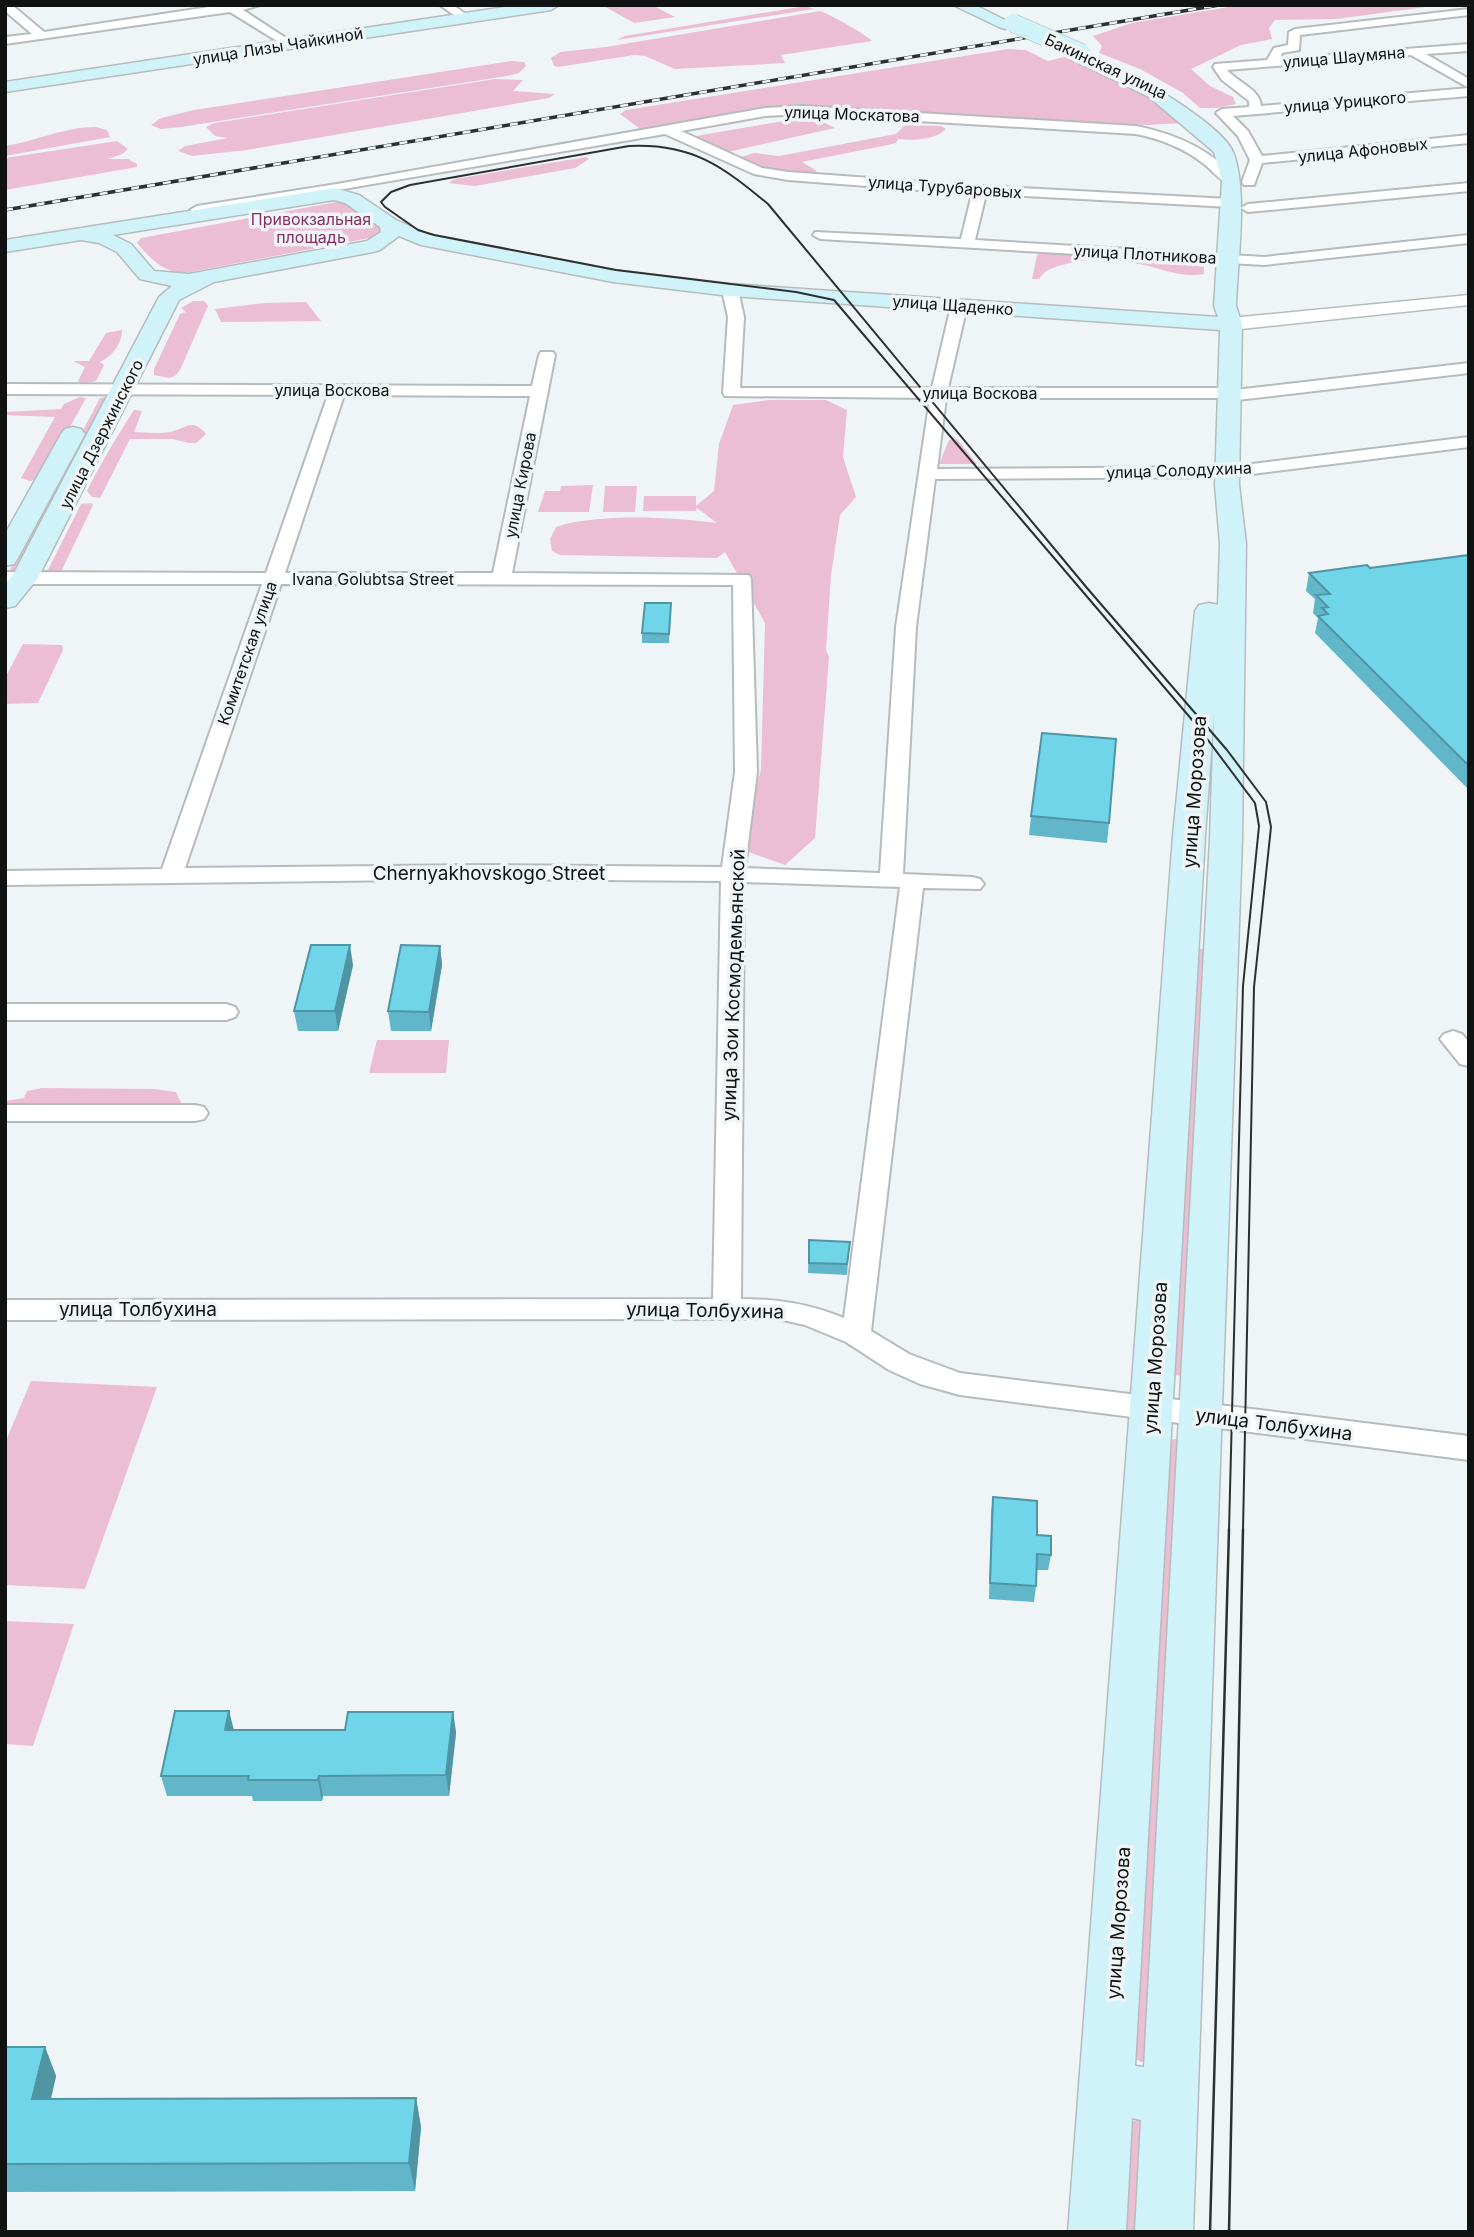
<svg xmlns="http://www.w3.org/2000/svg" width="1474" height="2237" viewBox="0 0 1474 2237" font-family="Inter,sans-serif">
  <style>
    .green { fill: #ecbed3 }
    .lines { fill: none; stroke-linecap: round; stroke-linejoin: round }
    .minor-casing { stroke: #b6bcbd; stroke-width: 4 }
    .tertiary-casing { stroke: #b6bcbd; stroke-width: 3 }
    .secondary-casing { stroke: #b6bcbd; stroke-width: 3 }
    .minor { fill: #fff; fill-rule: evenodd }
    .tertiary { fill: #fff; fill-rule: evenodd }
    .secondary { fill: #d0f2f9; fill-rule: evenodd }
    .tram-far1 { stroke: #2d3030; stroke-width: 2 }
    .tram { stroke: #2d3030; stroke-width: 2.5 }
    .rail-casing { stroke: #2d3030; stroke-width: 3.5 }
    .rail { stroke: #eff5f7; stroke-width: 2.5; stroke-dasharray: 8; stroke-linecap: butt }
    .secondary-bridge-casing { stroke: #b6bcbd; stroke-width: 19; stroke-linecap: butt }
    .secondary-bridge { stroke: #d0f2f9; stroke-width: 18 }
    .wall { fill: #61b7c9 }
    .shaded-wall { fill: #4f95a4 }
    .building { fill: #71d5ea; stroke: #4f95a4; stroke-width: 2 }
    .labels { text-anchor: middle; stroke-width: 7; stroke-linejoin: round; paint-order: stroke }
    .far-street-label { font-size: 16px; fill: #111313; stroke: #eff5f7 }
    .far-park-label { font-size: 16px; fill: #85305f; stroke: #eff5f7 }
    .street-label { font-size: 19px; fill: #111313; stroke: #eff5f7 }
  </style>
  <rect width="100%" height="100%" fill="#eff5f7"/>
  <g class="green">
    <polygon points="602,5 652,5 675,17 634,23"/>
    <polygon points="1241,5 1441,5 1336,19 1275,20 1269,28 1272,39 1241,45 1191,69 1210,86 1233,97 1236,104 1217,108 1200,108 1183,93 1140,69 1099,53 1102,46 1093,36 1132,23"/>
    <polygon points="805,6 814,9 617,40 625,36"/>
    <path d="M 820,11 C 829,14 869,36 872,41 L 781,55 L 785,63 L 675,69 L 645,56 L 634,55 L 558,67 L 554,66 L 551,58 L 560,52 L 606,47 Z"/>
    <polygon points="1008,49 1026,50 1048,61 1068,56 1149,94 1184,123 1146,125 816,107 647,129 639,128 620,114 626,110"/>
    <polygon points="511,61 524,62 526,66 519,73 507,76 181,127 161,129 151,125 161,118 194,110"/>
    <polygon points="495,79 523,80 513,91 555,94 549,98 247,150 192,156 178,151 185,146 228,138 215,136 206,127 214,123"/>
    <polygon points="789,120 825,123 835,128 732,151 724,151 696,136"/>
    <path d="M 905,125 L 941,126 L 946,129 C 935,140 913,141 898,139 L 896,143 L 888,145 L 802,162 L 817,171 C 798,184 758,166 738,158 L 754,153 L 779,156 L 896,134 Z"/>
    <path d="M 96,127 L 107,130 L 110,137 L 5,156 L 5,146 C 36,141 64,127 96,127 Z"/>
    <polygon points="117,141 128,149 122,154 108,159 128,159 137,164 137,167 5,190 5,158"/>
    <polygon points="586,157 589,159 575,168 475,186 448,183 455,179"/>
    <path d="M 342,201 L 383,230 L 380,236 L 185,273 C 163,273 150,258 137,243 L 141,238 Z"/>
    <path d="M 1043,253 L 1196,265 L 1204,267 L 1204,274 C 1183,278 1165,270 1144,265 C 1117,259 1089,257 1062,265 C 1052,268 1044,270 1039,279 L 1032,279 L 1037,255 Z"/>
    <polygon points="193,301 204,301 208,306 180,370 175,376 169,378 154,375 154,369 180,314 186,312 181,308"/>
    <polygon points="306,302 321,321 221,322 215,309 265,303"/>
    <path d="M 122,330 C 122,344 112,356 100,362 L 104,365 L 96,381 L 82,384 L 78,381 L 85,367 L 73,361 L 89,361 L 106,333 Z"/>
    <polygon points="80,397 86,398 41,479 30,481 21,478 55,417 5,415 5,412 61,409 64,404"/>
    <polygon points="106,397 111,398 20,568 14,571 10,569 100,398"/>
    <path d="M 769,400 L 826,400 L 847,410 L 843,457 L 856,497 L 840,515 L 831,575 L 826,650 L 829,657 L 815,838 L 785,865 L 737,848 L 761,770 L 765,623 L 725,552 L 717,558 L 560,555 L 552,551 L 550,539 L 556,527 C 595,513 675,517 717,523 L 697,508 L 696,511 L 643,511 L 644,496 L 696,496 L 696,506 L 714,491 L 719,444 L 733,405 Z"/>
    <path d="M 134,410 L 142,411 L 134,432 C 145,432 158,434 170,432 C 186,429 192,417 206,434 L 196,443 L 189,443 L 172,439 L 130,439 L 100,498 L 92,497 L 87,491 C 101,462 117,437 134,410 Z"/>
    <polygon points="957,439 977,464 939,464 949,440"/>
    <polygon points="593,485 589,512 538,512 545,491 560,491 561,486"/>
    <polygon points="605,486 637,486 635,512 603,512"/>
    <polygon points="91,503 93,505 60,574 46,574 81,504"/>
    <polygon points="23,644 62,645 63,650 38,703 5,704 5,678"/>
    <polygon points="1191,948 1210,950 1194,1378 1174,1375"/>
    <polygon points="377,1040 449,1040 446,1073 369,1073"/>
    <polygon points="42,1088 154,1089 176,1092 182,1105 180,1117 162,1123 5,1120 5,1101 24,1098 27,1091"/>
    <polygon points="31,1381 157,1387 85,1589 5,1585 5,1443"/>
    <polygon points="1174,1439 1180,1440 1150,2061 1141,2062 1134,2058 1170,1441"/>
    <polygon points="5,1621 74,1624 33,1746 5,1744"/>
    <polygon points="1136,2120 1145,2121 1151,2232 1119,2232 1128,2124"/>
  </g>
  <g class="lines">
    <g class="minor-casing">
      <g id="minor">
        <polygon points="5,5 12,5 44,32 222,5 260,5 243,10 295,44 285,46 230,12 5,44 5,37 32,34 5,11"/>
        <polygon points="440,5 453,5 471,18 461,20"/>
        <path d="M 1469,9 L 1469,15 L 1300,35 L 1299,50 L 1282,53 L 1280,59 L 1469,44 L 1469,51 L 1426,54 L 1469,79 L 1469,88 L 1411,55 L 1227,70 C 1237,82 1260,89 1261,106 L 1469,88 L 1469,96 L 1233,116 L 1248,131 L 1262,156 L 1469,135 L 1469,143 L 1262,163 L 1254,185 L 1244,185 L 1242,182 L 1250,160 L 1238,136 L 1216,113 L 1222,109 L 1249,107 L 1249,101 L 1222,80 L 1213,67 L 1215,64 L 1267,60 L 1274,48 L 1288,45 L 1289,32 L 1295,29 Z"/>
        <path d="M 802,106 L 1136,126 C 1175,134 1212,149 1238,181 L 1231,185 C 1221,182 1213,171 1204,164 C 1184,148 1161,139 1136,134 L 802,114 L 765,116 L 681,131 L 762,168 L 788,172 L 980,186 L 1230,199 L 1237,203 L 1230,207 L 986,194 L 975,240 L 1264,257 L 1469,235 L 1469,243 L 1264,265 L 820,239 L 813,235 L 815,232 L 961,239 L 972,194 L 788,180 L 754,174 L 665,134 L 197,214 L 190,210 L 197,206 L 337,184 L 765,108 Z"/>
        <polygon points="1469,183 1469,191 1248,212 1241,208 1248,204"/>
        <path d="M 730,285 L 738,290 L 744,317 L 740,388 L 932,388 L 951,306 L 959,301 L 967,306 L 948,388 L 1229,388 L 1235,390 L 1469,363 L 1469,373 L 1229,401 L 1222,398 L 946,398 L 937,469 L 1228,467 L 1469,437 L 1469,447 L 1228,477 L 935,479 L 916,627 L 903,874 L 972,877 L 980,879 L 984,884 L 980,889 L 923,888 L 871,1331 L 909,1354 L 960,1373 L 1469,1436 L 1469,1460 L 960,1395 L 920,1384 L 889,1370 L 846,1342 L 805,1325 L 778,1319 L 5,1320 L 5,1300 L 713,1299 L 721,881 L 489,879 L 5,885 L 5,871 L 162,869 L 262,584 L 5,584 L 5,572 L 266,573 L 328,395 L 5,394 L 5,384 L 532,386 L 539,355 L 541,352 L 553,352 L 555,355 L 512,573 L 749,575 L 751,579 L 757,772 L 745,868 L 880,873 L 896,627 L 930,398 L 725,396 L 723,393 L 728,317 L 722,290 ZM 344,395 L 530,396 L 493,573 L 285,573 ZM 281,584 L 733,585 L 735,772 L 722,867 L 489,865 L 185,868 ZM 744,882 L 900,887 L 844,1318 C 809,1304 778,1299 741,1299 Z"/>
        <polygon points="5,1004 226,1004 235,1007 238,1012 235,1017 226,1020 5,1020"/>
        <polygon points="1453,1031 1462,1034 1469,1042 1469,1066 1460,1064 1440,1039 1444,1034"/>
        <polygon points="5,1105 195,1105 204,1107 208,1113 204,1119 195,1121 5,1121"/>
      </g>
    </g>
    <g class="tertiary-casing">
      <polygon id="tertiary" points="1469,295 1469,305 1231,330 1222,324 1231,318"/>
    </g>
    <g class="secondary-casing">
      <g id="secondary">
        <polygon points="518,5 559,5 551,10 5,92 5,82"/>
        <polygon points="953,5 975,5 1013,24 1005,29 999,27"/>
        <path d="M 1075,49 C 1108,57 1218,120 1232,150 C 1249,186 1237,265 1236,306 L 1242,324 L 1239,485 L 1246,544 L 1242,839 L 1193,2232 L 1135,2232 L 1141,2120 L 1132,2118 L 1126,2232 L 1068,2232 L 1173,836 L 1195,611 L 1199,605 L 1209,603 L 1218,605 L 1220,544 L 1215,485 L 1220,330 L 730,296 L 613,282 L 421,245 L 399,236 L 380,250 L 373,252 L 214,282 L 179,300 L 38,578 L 15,606 L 5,608 L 5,584 L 13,575 L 159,297 L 172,286 L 140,279 L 117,252 L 99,243 L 81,240 L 5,252 L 5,240 L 335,188 L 359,195 L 396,220 L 427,234 L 613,270 L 730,284 L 1218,317 L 1214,306 L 1222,181 L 1214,152 L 1149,97 L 1069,58 L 1067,54 L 1069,50 ZM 334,200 L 345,203 L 380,227 L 381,232 L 367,241 L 189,274 L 154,271 L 131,244 L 113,235 ZM 1214,713 L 1210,839 L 1144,2067 L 1135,2066 L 1205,836 Z"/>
        <polygon points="73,427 81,429 85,434 18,558 14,564 5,566 5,534 61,434 65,429"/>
      </g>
    </g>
    <use href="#minor" class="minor"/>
    <use href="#tertiary" class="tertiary"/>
    <use href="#secondary" class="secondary"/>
    <path class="tram-far1" d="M 1229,1530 L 1243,986 L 1259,826 L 1255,803 L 1199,728 L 834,300 L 796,292 L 616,270 L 434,235 L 418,230 L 385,207 L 381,202 L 391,192 L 410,185 L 629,146 C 692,143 722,166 768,204 L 1087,588 L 1227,750 L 1266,802 L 1271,827 L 1254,987 L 1243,1530"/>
    <g class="tram">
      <polyline points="1210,2232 1229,1529"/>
      <polyline points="1229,2232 1243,1529"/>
    </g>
    <g class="rail-casing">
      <polyline id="rail" points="5,210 1219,5"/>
    </g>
    <use href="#rail" class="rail"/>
    <g class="secondary-bridge-casing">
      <polyline id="secondary-bridge" points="1013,23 1082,53"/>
    </g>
    <use href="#secondary-bridge" class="secondary-bridge"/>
  </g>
  <g class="wall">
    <polygon points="1469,555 1469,790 1315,633 1318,618 1313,613 1315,599 1306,591 1309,573 1370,568"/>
    <polygon points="671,603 669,643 642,643 642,633"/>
    <polygon points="1031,816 1109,823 1107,843 1029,835"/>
    <polygon points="440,946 442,965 431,1031 391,1031 388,1011"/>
    <polygon points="353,965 338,1031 298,1031 294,1011"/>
    <polygon points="809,1240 849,1252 847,1275 808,1273"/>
    <polygon points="993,1497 1037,1535 1051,1555 1048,1570 1036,1570 1036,1586 1034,1602 989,1599 991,1513"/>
    <polygon points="229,1711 234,1730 345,1730 453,1712 456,1733 449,1796 323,1796 322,1801 253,1801 252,1796 167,1796 161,1776"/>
    <polygon points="5,2047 45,2047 56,2076 51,2099 416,2098 421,2127 415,2191 5,2192"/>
  </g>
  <g class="shaded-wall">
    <polygon points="350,945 353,965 338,1031 335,1011"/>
    <polygon points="440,946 442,965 431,1031 429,1012"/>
    <polygon points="229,1711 234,1732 225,1730"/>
    <polygon points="453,1712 456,1733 449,1796 446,1775"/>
    <polygon points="319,1776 323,1796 322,1801 318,1780"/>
    <polygon points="45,2047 56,2076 44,2128 32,2099"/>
    <polygon points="416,2098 421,2127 415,2191 409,2163"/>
  </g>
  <g class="building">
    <polygon points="1469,555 1469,766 1318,616 1328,614 1322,608 1328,607 1316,595 1330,594 1309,573 1367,565 1370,568"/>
    <polygon points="645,603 671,603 669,634 642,633"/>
    <polygon points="1042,733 1116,739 1109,823 1031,816"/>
    <polygon points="311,945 350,945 335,1011 294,1011"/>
    <polygon points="401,945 440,946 429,1012 388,1011"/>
    <polygon points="809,1240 850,1242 847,1264 809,1263"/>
    <polygon points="993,1497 1037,1501 1037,1535 1051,1536 1051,1555 1037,1554 1036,1586 990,1583"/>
    <polygon points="175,1711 229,1711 225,1730 345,1730 348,1712 453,1712 446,1775 319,1776 318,1780 248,1780 249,1776 161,1776"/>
    <polygon points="5,2047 45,2047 32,2099 416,2098 409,2163 5,2164"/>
  </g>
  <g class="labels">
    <g class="far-street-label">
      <text transform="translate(278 46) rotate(-9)" y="6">улица Лизы Чайкиной</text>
      <text transform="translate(1344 57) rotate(-5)" y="6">улица Шаумяна</text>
      <text transform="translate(1106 66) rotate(25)" y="6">Бакинская улица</text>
      <text transform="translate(1345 102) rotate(-5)" y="6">улица Урицкого</text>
      <text transform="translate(852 114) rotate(2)" y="6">улица Москатова</text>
      <text transform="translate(1363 150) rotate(-6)" y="6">улица Афоновых</text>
      <text transform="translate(945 187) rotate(4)" y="6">улица Турубаровых</text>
      <text transform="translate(1145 254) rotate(3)" y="6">улица Плотникова</text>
      <text transform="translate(953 305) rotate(4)" y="6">улица Щаденко</text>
      <text x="332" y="396">улица Воскова</text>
      <text x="980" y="399">улица Воскова</text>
      <text transform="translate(101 434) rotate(-63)" y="6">улица Дзержинского</text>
      <text transform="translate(1179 470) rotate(-2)" y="6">улица Солодухина</text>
      <text transform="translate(520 485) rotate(-79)" y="6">улица Кирова</text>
      <text x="373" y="585">Ivana Golubtsa Street</text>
      <text transform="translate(247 653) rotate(-71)" y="6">Комитетская улица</text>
    </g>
    <g class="far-park-label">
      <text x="311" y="225">Привокзальная<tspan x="311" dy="18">площадь</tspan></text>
    </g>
    <g class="street-label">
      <text transform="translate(1194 792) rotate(-86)" y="7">улица Морозова</text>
      <text x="489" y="880">Chernyakhovskogo Street</text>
      <text transform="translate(733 985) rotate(-88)" y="7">улица Зои Космодемьянской</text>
      <text x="138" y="1316">улица Толбухина</text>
      <text transform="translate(705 1310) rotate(1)" y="7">улица Толбухина</text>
      <text transform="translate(1155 1358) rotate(-86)" y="7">улица Морозова</text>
      <text transform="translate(1274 1424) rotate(7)" y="7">улица Толбухина</text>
      <text transform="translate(1118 1923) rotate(-86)" y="7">улица Морозова</text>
    </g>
  </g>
  <rect width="1474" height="2237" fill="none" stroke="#111313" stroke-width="14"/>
</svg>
